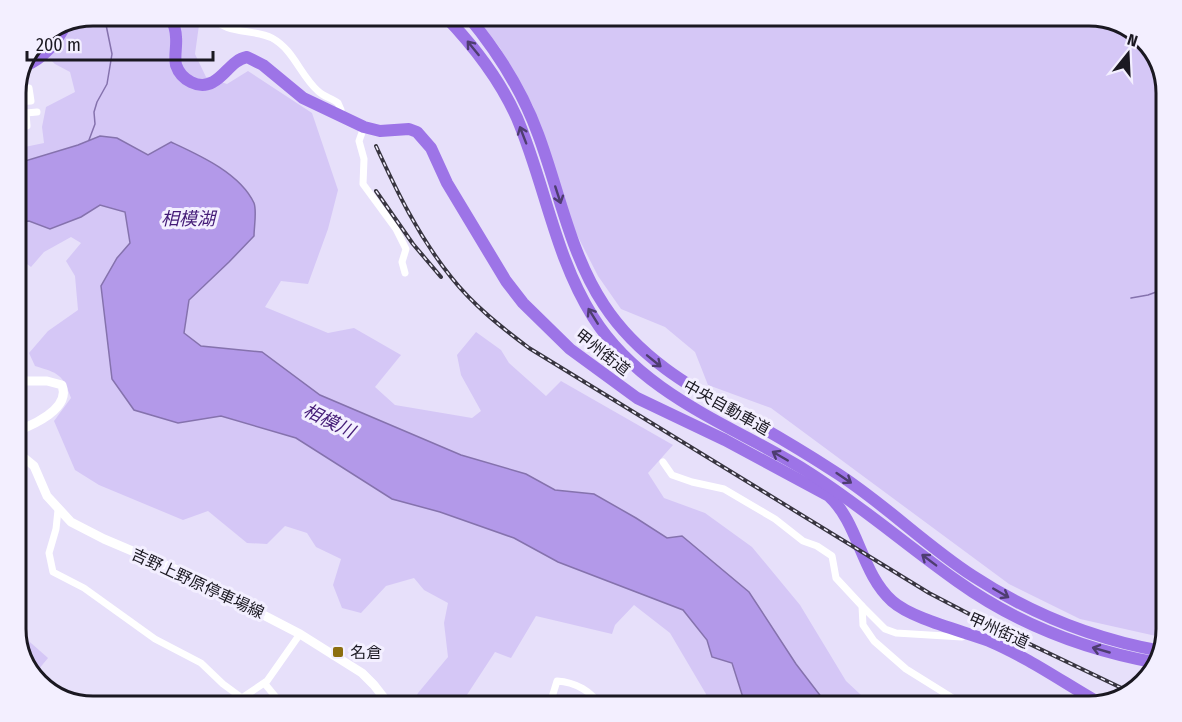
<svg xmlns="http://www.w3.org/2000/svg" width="1182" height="722" viewBox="0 0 1182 722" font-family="'Fira Sans Condensed','Noto Sans JP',sans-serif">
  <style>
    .green { fill: #d5c7f6 }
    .water { fill: #b399e9; stroke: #8572ad; stroke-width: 1.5 }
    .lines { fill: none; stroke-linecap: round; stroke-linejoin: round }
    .stream { stroke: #8572ad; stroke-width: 1.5 }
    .street { stroke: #fff; stroke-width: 7 }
    .secondary { stroke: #fff; stroke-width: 9 }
    .highway { stroke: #9d74e7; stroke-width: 12 }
    .rail-casing { stroke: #383540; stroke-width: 4 }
    .rail { stroke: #f3efff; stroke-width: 1.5; stroke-dasharray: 4.5; stroke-linecap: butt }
    .oneway { stroke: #4e3d70 }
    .poi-dot { fill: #8c6e10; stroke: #f3efff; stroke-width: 2 }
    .labels { text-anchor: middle; stroke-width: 6; stroke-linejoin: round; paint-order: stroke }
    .street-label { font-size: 16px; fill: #1a1821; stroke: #f3efff }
    .poi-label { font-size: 16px; fill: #1a1821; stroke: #f3efff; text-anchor: start }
    .water-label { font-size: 18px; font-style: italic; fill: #431a76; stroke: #f3efff }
    .rim { fill: none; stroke: #1a1821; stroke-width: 3 }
  </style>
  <rect width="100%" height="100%" fill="#e7e0fa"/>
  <g class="green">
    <polygon points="93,15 144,15 153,22 178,15 194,15 199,25 195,54 206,77 227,84 248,71 312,113 338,190 328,229 308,284 281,281 265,307 328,333 354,328 401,355 375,387 395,405 472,418 481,411 461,375 457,355 476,332 501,350 509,363 546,396 561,381 673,445 648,473 664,498 705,513 752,547 800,605 846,681 874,707 829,707 796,664 700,553 682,536 667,538 636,518 594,494 555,490 526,474 461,455 320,395 262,352 201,346 184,333 189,300 229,262 148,155 117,138 100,136 78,145 15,164 15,149 44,143 42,127 46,107 75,92 70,72 55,64 37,47 38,37"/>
    <polygon points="475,15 1089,15 1129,26 1146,43 1142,54 1167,88 1167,630 1165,638 1080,619 1009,584 771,408 708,385 695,352 665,327 621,309 598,276 574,229 533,106 500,48"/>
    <path d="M 100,205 L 125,212 L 130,243 L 117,258 L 178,423 L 221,416 L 296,438 L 392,499 L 440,512 L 514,538 L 558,562 L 683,610 L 707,640 L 712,657 L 732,663 L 746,707 L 704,707 L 706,694 L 670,633 L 634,605 L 615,625 L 612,634 L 536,616 L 511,658 L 495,652 L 459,707 L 411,707 L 418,693 L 448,657 L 444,623 L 448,603 L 424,590 L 414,578 L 386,586 L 361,613 L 342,608 L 333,585 L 341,559 L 316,547 L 307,533 L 285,526 L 267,544 L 247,543 L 208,511 L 183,520 L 99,485 L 75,470 L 54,421 L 71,398 C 63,374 58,373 35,366 L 29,353 L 48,331 L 78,310 L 75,276 L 66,261 L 81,243 L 71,237 L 44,252 L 31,267 L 15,255 L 15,223 L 29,221 L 50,229 L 81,217 Z"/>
    <polygon points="15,629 48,658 33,676 26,668"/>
  </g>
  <path class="water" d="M 100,136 L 117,138 L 148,155 L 171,142 C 199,155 240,173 254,203 C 257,211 254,227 254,236 L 229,262 L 189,300 L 184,333 L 201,346 L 262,352 L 320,395 L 461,455 L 526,474 L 555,490 L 594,494 L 636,518 L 667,538 L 682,536 L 749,592 L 796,664 L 829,707 L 746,707 L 732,663 L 712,657 L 707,640 L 683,610 L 558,562 L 514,538 L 440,512 L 392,499 L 296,438 L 221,416 L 178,423 L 134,410 L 112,379 L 101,286 L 117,258 L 130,243 L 125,212 L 100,205 L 81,217 L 50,229 L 29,221 L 15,223 L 15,164 L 78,145 Z"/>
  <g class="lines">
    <g class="stream">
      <polyline points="89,140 95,124 94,112 97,102 107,84 112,54 104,15"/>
      <polyline points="1131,298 1148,295 1167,288"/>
    </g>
    <g class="street">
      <path d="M 212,15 C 224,36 253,28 272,38 C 294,50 300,75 318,91 C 324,97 332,98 338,103 L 341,110 L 339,115"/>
      <polyline points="15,89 29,88 31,101 15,102"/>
      <polyline points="15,114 37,112"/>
      <polyline points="364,127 359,141 364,159 363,184 396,229 406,249 402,262 405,273"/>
      <polyline points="15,128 27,126 26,113"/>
      <polyline points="663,462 672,475 692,482 724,489 775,519 803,541 817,546 832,556 836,578 862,606 863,625 874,641 906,669 967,707"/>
      <polyline points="58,510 56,529 49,553 53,572 84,588 155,639 201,663 223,684 242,698"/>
      <polyline points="862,606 885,629 896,633 962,637 965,634"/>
      <polyline points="265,684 284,707"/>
      <polyline points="237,707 242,698 267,681 300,634"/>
      <path d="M 549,707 L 557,681 C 574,682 593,691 600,707"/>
    </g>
    <g class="secondary">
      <path d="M 15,381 L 47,381 L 62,385 C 71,409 33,425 15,432"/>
      <polyline points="15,454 23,457 34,466 47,496 71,522 104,539 177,570 300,634 362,673 374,685 391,707"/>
    </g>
    <g class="highway">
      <path d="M 170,15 C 173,22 176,29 176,37 C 177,47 174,56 176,65 C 181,80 199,90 213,82 C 226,75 232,60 247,57 L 263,65 L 303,98 L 364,127 L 380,131 L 409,129 L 417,132 L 431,148 L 447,183 L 506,281 L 523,303 L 570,349 L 637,398 L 725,440 L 829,496 C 859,524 861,573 892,601 C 912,619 963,631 989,641 C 1029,658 1064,683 1101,704"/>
      <path d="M 444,15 C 473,45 500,80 517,118 C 545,184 555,257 593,317 C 642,395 730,424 805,470 C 858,503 906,545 957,581 C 1017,624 1085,650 1158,663"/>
      <path d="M 467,15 C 497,51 522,90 538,134 C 559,190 570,254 604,305 C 640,360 694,389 750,421 C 779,437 807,454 835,472 C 884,503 925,545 973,576 C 1031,614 1094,639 1161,651"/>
      <path d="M 25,66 C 44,58 55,44 65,26"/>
    </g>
    <g class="rail-casing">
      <g id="rail">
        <path d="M 376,146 C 397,192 419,237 451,277 C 473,305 501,327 529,348 L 929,593 L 996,628 L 1132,693"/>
        <polyline points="376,191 413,244 441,277"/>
      </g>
    </g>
    <use href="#rail" class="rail"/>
  </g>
  <defs><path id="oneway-shaft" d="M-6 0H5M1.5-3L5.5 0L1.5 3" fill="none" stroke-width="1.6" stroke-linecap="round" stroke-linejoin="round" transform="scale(1.5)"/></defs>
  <g class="oneway">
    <use href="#oneway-shaft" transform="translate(473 48) rotate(-129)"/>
    <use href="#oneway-shaft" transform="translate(523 135) rotate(-111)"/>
    <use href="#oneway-shaft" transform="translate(558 195) rotate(72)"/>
    <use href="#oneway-shaft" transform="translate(593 316) rotate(-122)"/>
    <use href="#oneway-shaft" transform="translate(654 361) rotate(39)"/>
    <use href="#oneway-shaft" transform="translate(780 456) rotate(-150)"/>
    <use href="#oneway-shaft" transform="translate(844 478) rotate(34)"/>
    <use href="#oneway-shaft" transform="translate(929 560) rotate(-143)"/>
    <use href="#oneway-shaft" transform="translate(1001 593) rotate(30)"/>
    <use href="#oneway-shaft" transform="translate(1101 650) rotate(-164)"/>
  </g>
  <rect class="poi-dot" x="332" y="646" width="12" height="12" rx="3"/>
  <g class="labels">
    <g class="street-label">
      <text transform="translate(603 352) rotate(38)" y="6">甲州街道</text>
      <text transform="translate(727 407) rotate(29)" y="6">中央自動車道</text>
      <text transform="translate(198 583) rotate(25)" y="6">吉野上野原停車場線</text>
      <text transform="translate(999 630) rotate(24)" y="6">甲州街道</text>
    </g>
    <g class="poi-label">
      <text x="350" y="658">名倉</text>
    </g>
    <g class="water-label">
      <text x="188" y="225">相模湖</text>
      <text transform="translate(329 421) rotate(26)" y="6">相模川</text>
    </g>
  </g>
  <path d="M0 0H1182V722H0ZM93 26H1089A67 67 0 0 1 1156 93V629A67 67 0 0 1 1089 696H93A67 67 0 0 1 26 629V93A67 67 0 0 1 93 26Z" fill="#f3efff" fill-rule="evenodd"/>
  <path class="rim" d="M93 26H1089A67 67 0 0 1 1156 93V629A67 67 0 0 1 1089 696H93A67 67 0 0 1 26 629V93A67 67 0 0 1 93 26Z"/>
  <g transform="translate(1128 54) rotate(18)" stroke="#f3efff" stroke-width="4.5" paint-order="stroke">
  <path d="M0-4.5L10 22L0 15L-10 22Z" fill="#1a1821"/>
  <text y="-9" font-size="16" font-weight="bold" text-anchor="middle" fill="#1a1821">N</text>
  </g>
  <path d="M27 51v9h186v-9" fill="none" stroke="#1a1821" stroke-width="3"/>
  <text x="36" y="51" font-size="18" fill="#1a1821" stroke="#f3efff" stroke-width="4.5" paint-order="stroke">200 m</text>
</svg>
